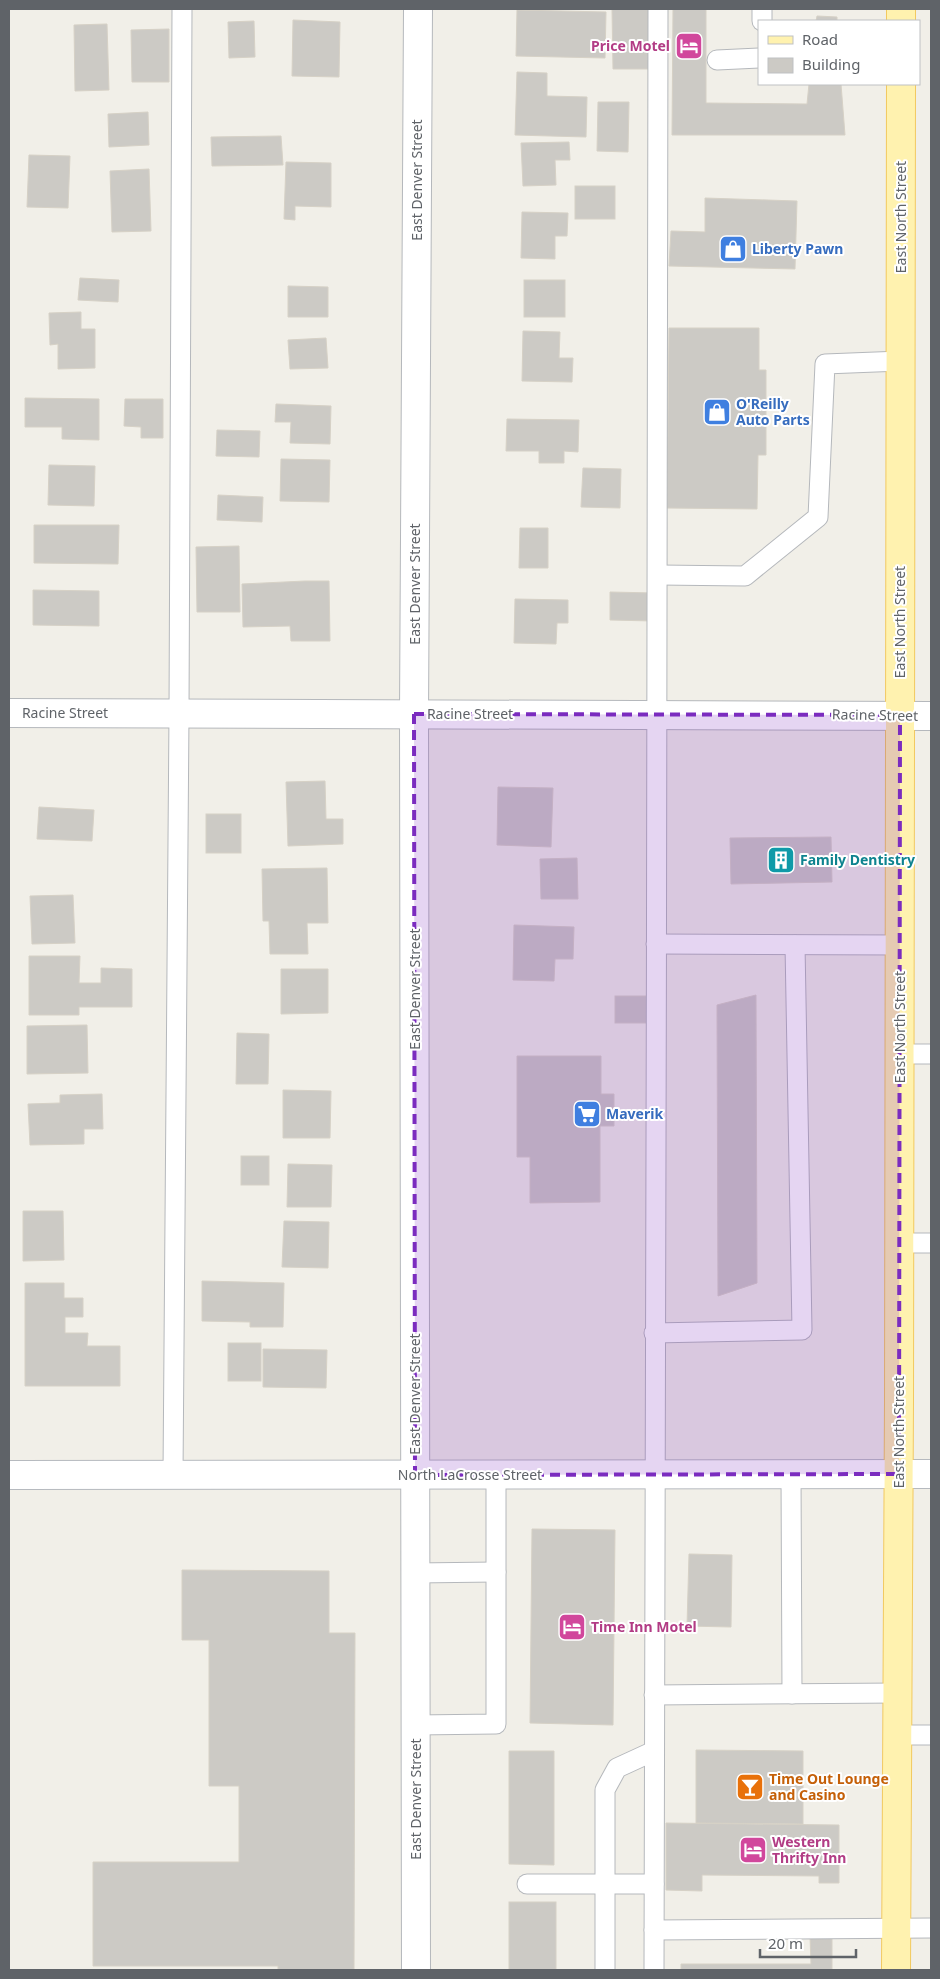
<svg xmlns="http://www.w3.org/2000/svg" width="940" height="1979" viewBox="0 0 940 1979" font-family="'Noto Sans',sans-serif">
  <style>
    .building { fill: #cccac5; stroke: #d6d1c6 }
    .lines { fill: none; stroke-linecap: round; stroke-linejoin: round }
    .service-casing { stroke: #b5b8bc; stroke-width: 21 }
    .minor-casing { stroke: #b5b8bc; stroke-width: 30 }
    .secondary-casing { stroke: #b6babf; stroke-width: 30 }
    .primary-casing { stroke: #f2c960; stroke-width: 30 }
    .service { stroke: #fff; stroke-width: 19 }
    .minor { stroke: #fff; stroke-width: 28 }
    .secondary { stroke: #fff; stroke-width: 28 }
    .primary { stroke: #fff2af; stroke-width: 28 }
    .marked { fill: #7b2cbf; fill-opacity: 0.2; stroke: #7b2cbf; stroke-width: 4; stroke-dasharray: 10 6; stroke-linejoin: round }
    .labels { text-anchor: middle; stroke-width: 4; stroke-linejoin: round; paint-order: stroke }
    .hotel-label { font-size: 14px; font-weight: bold; fill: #b23c85; stroke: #fff; text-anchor: start }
    .street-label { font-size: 14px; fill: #5f6368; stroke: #fff }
    .shop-label { font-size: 14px; font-weight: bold; fill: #366cbe; stroke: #fff; text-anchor: start }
    .culture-label { font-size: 14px; font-weight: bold; fill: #0d838f; stroke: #fff; text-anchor: start }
    .food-label { font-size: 14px; font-weight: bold; fill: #c56008; stroke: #fff; text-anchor: start }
  </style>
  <rect width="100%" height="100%" fill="#f1efe8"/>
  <g class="building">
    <polygon points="612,9 652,9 653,69 613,69"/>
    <polygon points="673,9 706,9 706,103 807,104 809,84 841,84 845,135 672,135"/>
    <polygon points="517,10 606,12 605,58 516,56"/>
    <polygon points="817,16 837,17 837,21 816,21"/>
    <polygon points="293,20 340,22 339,77 292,76"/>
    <polygon points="254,21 255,57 229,58 228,22"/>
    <polygon points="107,24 109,90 75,91 74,25"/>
    <polygon points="169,29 169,82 132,82 131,30"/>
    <polygon points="517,72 547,73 547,96 587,97 586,137 515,135"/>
    <polygon points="598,102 629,102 628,152 597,151"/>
    <polygon points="148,112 149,145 109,147 108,114"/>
    <polygon points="281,136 283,165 212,166 211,137"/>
    <polygon points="569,142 570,160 555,160 556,185 523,186 521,143"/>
    <polygon points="29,155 70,156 68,208 27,207"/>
    <polygon points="286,162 331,163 331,207 295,206 295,220 284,219"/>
    <polygon points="149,169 151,231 112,232 110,171"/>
    <rect x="575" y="186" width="40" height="33"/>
    <polygon points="705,198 797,201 795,269 669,266 671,231 705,232"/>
    <polygon points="522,212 568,213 567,236 555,236 555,259 521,258"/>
    <polygon points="80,278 119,280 118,302 78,300"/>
    <rect x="524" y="280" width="41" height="37"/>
    <polygon points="288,286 328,287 328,317 288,317"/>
    <polygon points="81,312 81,329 95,329 95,368 58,369 58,344 50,345 49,313"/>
    <polygon points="669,328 759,328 759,370 766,370 766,455 758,455 757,509 667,508"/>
    <polygon points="523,331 560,332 559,358 573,358 572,382 522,381"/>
    <polygon points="326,338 328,368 290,369 288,340"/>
    <polygon points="25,398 99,399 99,440 62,439 62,427 25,427"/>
    <polygon points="125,399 163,399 163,438 141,438 141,427 124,426"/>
    <polygon points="276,404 331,406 330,444 290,443 291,422 275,422"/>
    <polygon points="507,419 579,420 578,452 564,451 564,463 539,463 539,451 506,451"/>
    <polygon points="217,430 260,431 259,457 216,456"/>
    <polygon points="281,459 330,460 329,502 280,501"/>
    <polygon points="49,465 95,466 94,506 48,505"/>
    <polygon points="583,468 621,469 620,508 581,507"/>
    <polygon points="218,495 263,497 262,522 217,520"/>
    <polygon points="34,525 119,525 118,564 34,563"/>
    <polygon points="520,528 548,528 548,568 519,568"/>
    <polygon points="239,546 240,612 197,612 196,547"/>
    <polygon points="305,581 329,581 330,641 291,641 290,626 243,627 242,584"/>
    <polygon points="33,590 99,591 99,626 33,625"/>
    <polygon points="610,592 654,593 653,621 610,620"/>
    <polygon points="515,599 568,600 568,623 557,623 556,644 514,643"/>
    <polygon points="325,781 326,819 343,819 343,844 288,846 286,782"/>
    <polygon points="498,787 553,788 551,847 497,845"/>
    <polygon points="39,807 94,810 92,841 37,839"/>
    <rect x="206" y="814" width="35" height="39"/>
    <polygon points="831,837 832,882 731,884 730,838"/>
    <polygon points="577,858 578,899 541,899 540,859"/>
    <polygon points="327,868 328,923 307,923 308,954 270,954 269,921 263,921 262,869"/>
    <polygon points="73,895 75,943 32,944 30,896"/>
    <polygon points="514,925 574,927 573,959 555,959 554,981 513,980"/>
    <polygon points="29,956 80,956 79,983 101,983 101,968 132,969 132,1007 79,1007 79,1015 29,1015"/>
    <polygon points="281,969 328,969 328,1013 281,1014"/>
    <polygon points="756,995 757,1283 718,1296 717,1005"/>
    <rect x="615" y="996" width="36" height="27"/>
    <polygon points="87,1025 88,1073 27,1074 27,1026"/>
    <polygon points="237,1033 269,1034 268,1084 236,1084"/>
    <polygon points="517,1056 601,1056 601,1094 614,1094 614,1126 600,1126 600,1202 530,1203 530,1157 517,1157"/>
    <polygon points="283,1090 331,1091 330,1138 283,1138"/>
    <polygon points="102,1094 103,1129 84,1129 84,1144 30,1145 28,1104 60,1103 60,1095"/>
    <rect x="241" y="1156" width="28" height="29"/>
    <polygon points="288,1164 332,1165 331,1207 287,1207"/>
    <polygon points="23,1211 63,1211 64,1260 23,1261"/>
    <polygon points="284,1221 329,1222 328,1268 282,1267"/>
    <polygon points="202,1281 284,1283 283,1327 250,1327 250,1322 202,1321"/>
    <polygon points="25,1283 64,1283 64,1298 83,1298 83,1317 65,1317 65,1333 88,1333 87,1346 120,1346 120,1386 25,1386"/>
    <rect x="228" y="1343" width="33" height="38"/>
    <polygon points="263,1349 327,1350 326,1388 263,1387"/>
    <polygon points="532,1529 615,1530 613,1725 530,1723"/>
    <polygon points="689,1554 732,1555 731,1627 687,1626"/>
    <polygon points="182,1570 329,1571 329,1633 355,1633 354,1970 278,1970 278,1966 93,1966 93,1862 239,1862 239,1786 209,1786 209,1640 182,1640"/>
    <polygon points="696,1750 803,1751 803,1824 696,1823"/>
    <polygon points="509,1751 554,1751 554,1865 509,1864"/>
    <polygon points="666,1823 839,1825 839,1883 819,1883 819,1876 702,1875 702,1891 666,1890"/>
    <rect x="509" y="1902" width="47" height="68"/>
    <polygon points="832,1935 832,1970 681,1970 681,1964 811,1964 810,1936"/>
  </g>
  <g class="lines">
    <g class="service-casing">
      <g id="service">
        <polyline points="762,9 762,21"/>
        <polyline points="717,60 759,58"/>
        <polyline points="659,575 745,576 818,517 825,364 901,361"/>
        <polyline points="656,944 900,945"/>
        <polyline points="900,1054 931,1054"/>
        <polyline points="899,1243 931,1243"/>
        <polyline points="654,1333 802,1330 795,945"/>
        <polyline points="791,1474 792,1694"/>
        <polyline points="173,1475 179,714 182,9"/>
        <polyline points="415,1573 496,1572"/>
        <polyline points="654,1695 898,1693"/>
        <polyline points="416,1725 496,1724 496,1475"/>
        <polyline points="897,1735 931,1735"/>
        <polyline points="527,1884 654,1884"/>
        <polyline points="654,1930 931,1928"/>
        <polyline points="605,1970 605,1790 617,1768 654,1751"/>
        <path d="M 654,1970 C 654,1316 659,663 658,9"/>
      </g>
    </g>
    <g class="minor-casing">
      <g id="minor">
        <polyline points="9,713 931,716"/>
        <polyline points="416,1970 414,714 418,9"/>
      </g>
    </g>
    <g class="secondary-casing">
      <polyline id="secondary" points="9,1475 931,1474"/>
    </g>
    <g class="primary-casing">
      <g id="primary">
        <polyline points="901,9 901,21"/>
        <polyline points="896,1970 899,1402 901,84"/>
      </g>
    </g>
    <use href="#service" class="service"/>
    <use href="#minor" class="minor"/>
    <use href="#secondary" class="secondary"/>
    <use href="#primary" class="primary"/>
  </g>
  <path class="marked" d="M 414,714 L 900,715 L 899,1474 L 415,1475 Z"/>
  <defs>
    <g id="hotel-square" transform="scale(1.4375)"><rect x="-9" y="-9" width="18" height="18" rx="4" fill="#d1479c" stroke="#fff"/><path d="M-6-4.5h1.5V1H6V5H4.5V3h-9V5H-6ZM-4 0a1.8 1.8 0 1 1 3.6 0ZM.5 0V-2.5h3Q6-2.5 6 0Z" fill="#fff"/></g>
    <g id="shop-square" transform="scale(1.4375)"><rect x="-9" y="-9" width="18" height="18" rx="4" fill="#3f7fe0" stroke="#fff"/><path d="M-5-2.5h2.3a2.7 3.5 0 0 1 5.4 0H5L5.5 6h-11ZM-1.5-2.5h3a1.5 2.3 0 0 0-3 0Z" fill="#fff"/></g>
    <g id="building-square" transform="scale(1.4375)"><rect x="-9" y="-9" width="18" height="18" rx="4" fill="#0f9aa8" stroke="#fff"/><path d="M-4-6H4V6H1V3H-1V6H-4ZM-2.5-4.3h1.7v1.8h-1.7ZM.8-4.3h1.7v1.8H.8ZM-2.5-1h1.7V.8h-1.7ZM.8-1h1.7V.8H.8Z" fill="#fff"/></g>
    <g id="supermarket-square" transform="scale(1.4375)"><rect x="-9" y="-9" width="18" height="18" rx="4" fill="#3f7fe0" stroke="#fff"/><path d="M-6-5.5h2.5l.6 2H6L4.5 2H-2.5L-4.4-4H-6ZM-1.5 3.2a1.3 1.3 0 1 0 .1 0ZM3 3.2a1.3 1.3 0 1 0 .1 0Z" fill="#fff"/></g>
    <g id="bar-square" transform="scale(1.4375)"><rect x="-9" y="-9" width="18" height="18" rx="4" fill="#e8710a" stroke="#fff"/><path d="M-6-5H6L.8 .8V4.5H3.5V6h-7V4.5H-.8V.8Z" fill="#fff"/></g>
  </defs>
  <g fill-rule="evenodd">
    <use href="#hotel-square" x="689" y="46"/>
    <use href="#shop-square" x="733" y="249"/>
    <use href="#shop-square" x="717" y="412"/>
    <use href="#building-square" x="781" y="860"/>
    <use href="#supermarket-square" x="587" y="1114"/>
    <use href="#hotel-square" x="572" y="1627"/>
    <use href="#bar-square" x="750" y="1787"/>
    <use href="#hotel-square" x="753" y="1850"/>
  </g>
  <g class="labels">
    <g class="hotel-label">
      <text x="670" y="51" text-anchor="end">Price Motel</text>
      <text x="591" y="1632">Time Inn Motel</text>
      <text x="772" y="1847">Western<tspan x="772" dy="16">Thrifty Inn</tspan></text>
    </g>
    <g class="street-label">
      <text transform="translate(417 180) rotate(-90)" y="5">East Denver Street</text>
      <text transform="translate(901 217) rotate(-90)" y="5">East North Street</text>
      <text transform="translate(415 584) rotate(-90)" y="5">East Denver Street</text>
      <text transform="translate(900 622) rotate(-90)" y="5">East North Street</text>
      <text x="65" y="718">Racine Street</text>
      <text x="470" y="719">Racine Street</text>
      <text transform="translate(875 715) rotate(1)" y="5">Racine Street</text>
      <text transform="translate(415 989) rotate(-90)" y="5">East Denver Street</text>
      <text transform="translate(900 1027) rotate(-90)" y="5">East North Street</text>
      <text transform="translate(415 1394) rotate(-90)" y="5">East Denver Street</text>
      <text transform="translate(899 1432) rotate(-90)" y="5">East North Street</text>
      <text x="470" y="1480">North LaCrosse Street</text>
      <text transform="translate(416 1799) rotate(-90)" y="5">East Denver Street</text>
    </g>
    <g class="shop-label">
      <text x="752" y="254">Liberty Pawn</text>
      <text x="736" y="409">O'Reilly<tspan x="736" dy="16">Auto Parts</tspan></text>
      <text x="606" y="1119">Maverik</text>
    </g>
    <g class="culture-label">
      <text x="800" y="865">Family Dentistry</text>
    </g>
    <g class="food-label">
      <text x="769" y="1784">Time Out Lounge<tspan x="769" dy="16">and Casino</tspan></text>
    </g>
  </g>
  <rect width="940" height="1979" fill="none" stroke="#5f6368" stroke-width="20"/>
  <rect x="758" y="20" width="162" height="65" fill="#ffffff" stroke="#bfc1c3"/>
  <rect x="768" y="36" width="25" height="8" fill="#fff2af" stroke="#bfc1c3"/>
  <text x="802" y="45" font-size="15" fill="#5f6368">Road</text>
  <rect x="768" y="58" width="25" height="15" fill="#cccac5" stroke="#bfc1c3"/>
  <text x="802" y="70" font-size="15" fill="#5f6368">Building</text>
  <path d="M760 1949v8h96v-8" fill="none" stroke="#5f6368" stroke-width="2.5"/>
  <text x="768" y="1949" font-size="15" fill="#5f6368" stroke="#ffffff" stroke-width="4" paint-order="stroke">20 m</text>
</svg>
